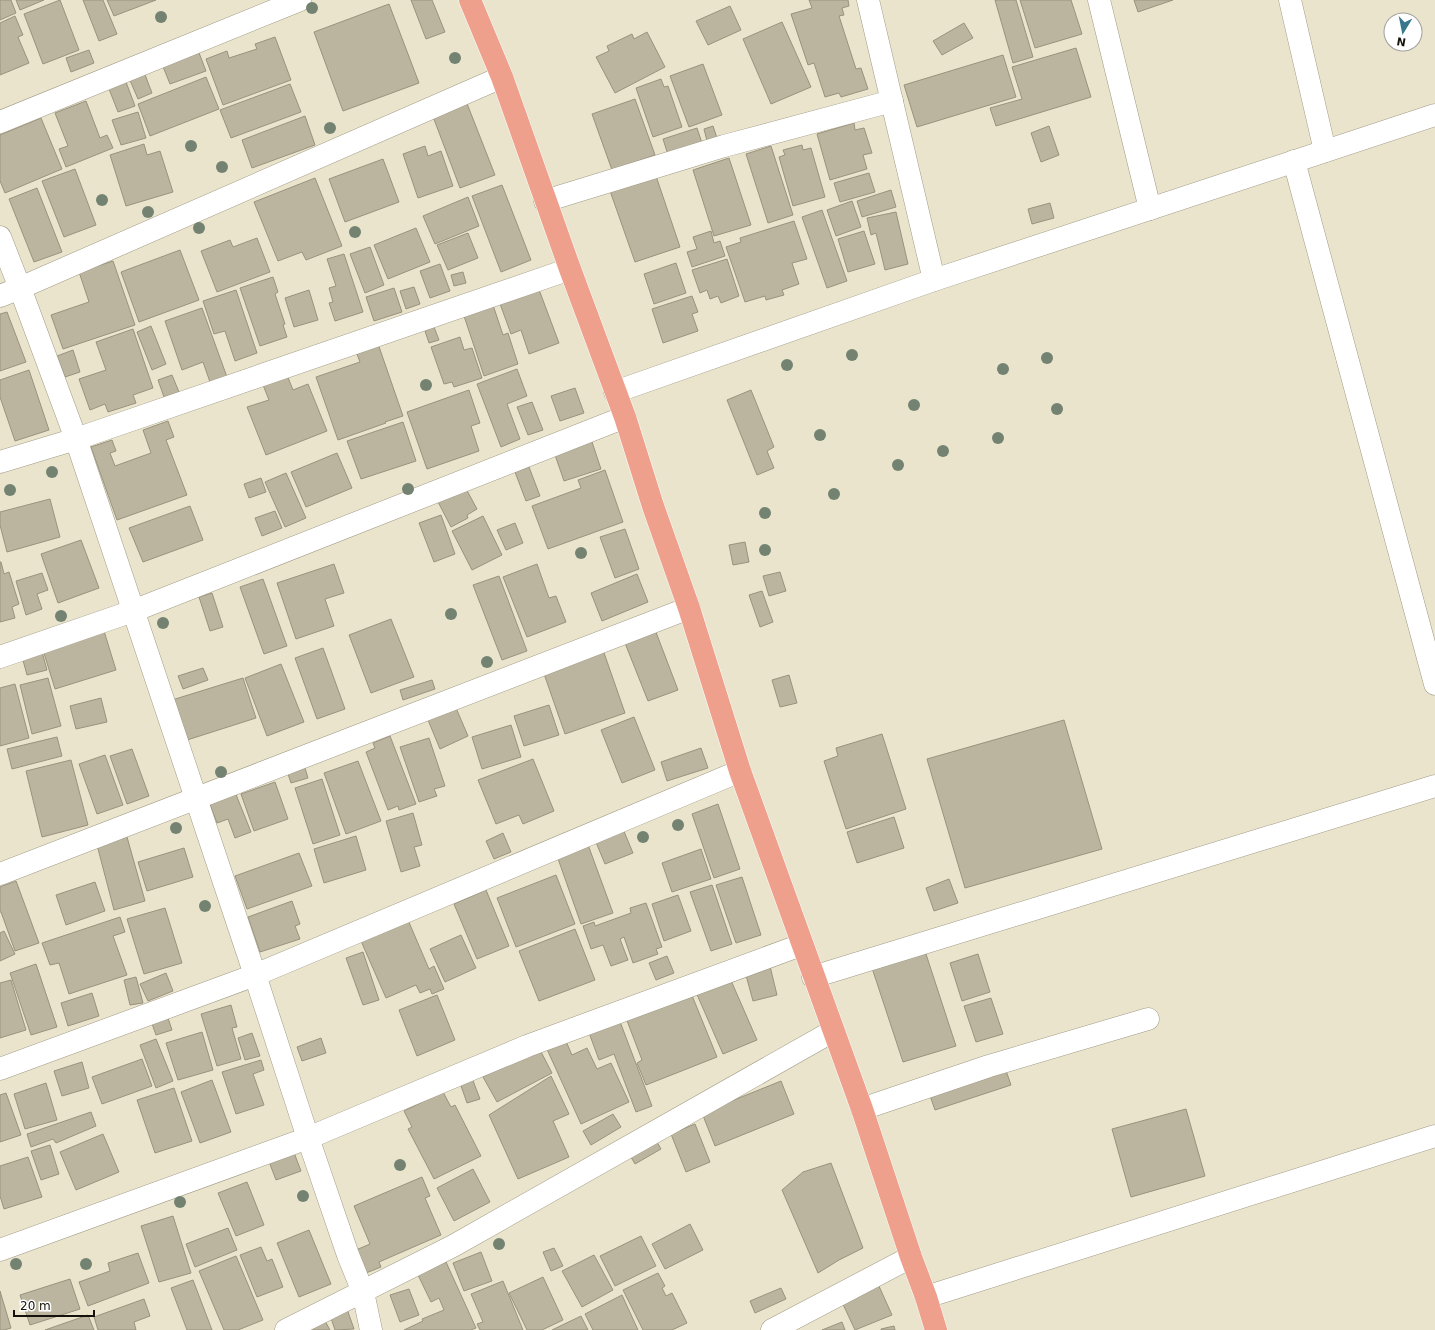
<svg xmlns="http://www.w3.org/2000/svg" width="1435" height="1330" viewBox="0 0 1435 1330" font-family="'DejaVu Sans',sans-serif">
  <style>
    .building { fill: #bbb59f; stroke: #99937e }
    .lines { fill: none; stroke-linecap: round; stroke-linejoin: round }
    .minor-casing { stroke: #a19b86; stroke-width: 23 }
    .trunk-casing { stroke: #fff; stroke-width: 23 }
    .minor { stroke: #fff; stroke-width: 22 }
    .trunk { stroke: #eea08c; stroke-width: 22 }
    .tree { fill: #748371 }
  </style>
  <rect width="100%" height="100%" fill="#eae4cd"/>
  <g class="building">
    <polygon points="0,0 11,0 16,13 0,20"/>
    <polygon points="16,0 44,0 20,10"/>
    <polygon points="60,0 79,50 43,64 24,14"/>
    <polygon points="83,0 103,0 117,34 99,41"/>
    <polygon points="107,0 156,0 114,16"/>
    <polygon points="411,0 432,0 445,32 426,39"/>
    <polygon points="809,0 848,0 849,6 842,8 844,15 839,16 856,69 861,68 868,89 841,97 839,93 825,97 814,63 808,65 791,14 812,8"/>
    <polygon points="995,0 1016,0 1033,57 1013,63"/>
    <polygon points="1020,0 1071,0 1082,34 1035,48"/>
    <polygon points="1134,0 1173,0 1138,12"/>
    <polygon points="389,4 419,83 343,111 314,32"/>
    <polygon points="730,6 741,30 708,45 696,21"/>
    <polygon points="15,16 23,35 18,37 29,63 0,75 0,23"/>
    <polygon points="782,22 811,87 771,104 743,39"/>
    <polygon points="964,23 973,38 942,55 933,41"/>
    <polygon points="647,32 665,67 615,93 596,57 609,51 607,46 632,34 634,39"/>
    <polygon points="275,37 291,80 223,105 206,59 227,51 229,58 257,49 255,44"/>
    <polygon points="196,45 206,71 170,84 160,59"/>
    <polygon points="1076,48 1091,97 996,126 990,108 1022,99 1012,67"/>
    <polygon points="89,50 94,63 71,72 66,58"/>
    <polygon points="1003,55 1016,97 917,127 904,85"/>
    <polygon points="703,64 722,115 689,127 670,76"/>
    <polygon points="144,72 152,93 138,99 129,78"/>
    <polygon points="206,77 219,109 150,136 138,104"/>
    <polygon points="661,79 664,87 668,86 682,127 653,137 636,88"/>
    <polygon points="126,82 135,106 118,112 109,89"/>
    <polygon points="290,84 301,112 231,138 220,110"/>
    <polygon points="635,99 655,155 612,170 592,114"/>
    <polygon points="86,101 100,138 107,135 113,148 66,167 59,149 68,146 55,113"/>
    <polygon points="466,101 495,175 460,188 432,114"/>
    <polygon points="138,112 146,138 121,145 112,120"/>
    <polygon points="305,116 315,145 252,168 242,140"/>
    <polygon points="41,118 62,169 5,193 0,181 0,135"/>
    <polygon points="854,123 855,130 864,128 872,153 863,155 867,169 830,180 817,134"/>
    <polygon points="713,126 717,138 707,141 704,129"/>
    <polygon points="1049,126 1059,155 1041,162 1031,133"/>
    <polygon points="697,128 703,146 669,158 663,139"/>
    <polygon points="144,144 147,155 160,151 173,192 126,206 110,155"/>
    <polygon points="802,145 803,150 811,148 825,197 793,206 779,157 785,155 783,150"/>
    <polygon points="425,146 428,156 441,151 453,186 418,198 403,154"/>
    <polygon points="771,146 793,215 768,223 746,154"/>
    <polygon points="729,158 751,225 714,236 693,170"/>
    <polygon points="383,159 399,202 345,222 329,179"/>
    <polygon points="75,169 96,225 64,237 42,181"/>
    <polygon points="655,173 680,247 635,262 609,188"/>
    <polygon points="869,173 875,192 840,202 834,183"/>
    <polygon points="315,178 342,246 306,260 302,252 278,261 254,202"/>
    <polygon points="502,185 531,260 501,272 472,196"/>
    <polygon points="37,188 62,252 34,262 9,199"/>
    <polygon points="891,190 896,207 862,217 857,201"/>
    <polygon points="468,197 479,226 435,244 423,216"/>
    <polygon points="852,201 861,227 836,236 827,210"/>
    <polygon points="1050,203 1054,218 1032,224 1028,209"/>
    <polygon points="822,210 847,281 827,288 802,217"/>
    <polygon points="896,212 908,264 885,270 876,233 871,235 867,218"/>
    <polygon points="794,221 807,259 792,263 799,284 782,290 784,295 766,300 765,296 745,302 726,247 741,242 740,238"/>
    <polygon points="416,228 430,262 388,279 374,245"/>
    <polygon points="711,231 714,243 720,241 725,256 692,267 687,252 697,249 693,237"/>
    <polygon points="864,231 875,264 848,272 838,239"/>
    <polygon points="468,233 478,258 448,270 437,245"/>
    <polygon points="257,238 270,272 217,292 201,251 230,240 233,247"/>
    <polygon points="370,247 384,285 365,293 350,254"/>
    <polygon points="180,250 199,300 139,322 121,272"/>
    <polygon points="344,254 363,312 335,321 329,303 333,302 329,288 336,286 327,259"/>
    <polygon points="727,259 739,296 721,303 718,296 710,299 707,290 700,293 692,270"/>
    <polygon points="113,261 135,325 63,349 51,315 89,302 79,272"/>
    <polygon points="676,263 686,293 654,304 644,274"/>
    <polygon points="440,264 450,291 430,298 420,271"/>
    <polygon points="463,272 466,283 454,286 451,275"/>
    <polygon points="273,277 278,292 275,294 285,324 283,325 287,337 260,346 240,288"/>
    <polygon points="414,287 420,304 406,309 400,291"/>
    <polygon points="538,287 559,343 529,354 521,330 511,334 499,301"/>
    <polygon points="394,288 402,312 374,321 366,297"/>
    <polygon points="236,290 257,353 235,361 225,331 214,334 203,301"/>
    <polygon points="309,290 318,320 294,327 285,298"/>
    <polygon points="692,296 698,312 692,314 698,331 663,343 652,309"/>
    <polygon points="493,305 503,335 508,333 518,364 484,376 464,316"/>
    <polygon points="202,308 227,377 210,382 203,362 182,370 165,321"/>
    <polygon points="7,312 26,362 0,371 0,314"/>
    <polygon points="151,326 166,364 152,370 137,332"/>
    <polygon points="434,327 439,340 429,343 425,331"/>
    <polygon points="133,329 153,388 133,395 136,403 108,412 105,404 90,410 79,379 106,370 96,342"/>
    <polygon points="460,337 464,350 472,348 482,378 454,387 452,382 444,384 431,347"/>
    <polygon points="376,338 403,416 385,422 386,423 338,440 316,377 360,362 354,346"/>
    <polygon points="73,350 80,372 65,377 57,356"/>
    <polygon points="517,369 527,396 507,404 520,439 501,447 477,384"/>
    <polygon points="29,370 49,430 15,441 0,397 0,380"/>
    <polygon points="172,375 179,392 164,397 158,380"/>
    <polygon points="287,375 293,390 308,384 327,431 266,455 247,407 269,400 263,385"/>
    <polygon points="575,388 584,413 560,421 551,396"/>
    <polygon points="469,390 480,423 471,426 479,451 427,469 407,412"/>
    <polygon points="751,390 774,447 767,451 774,468 757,475 727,400"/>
    <polygon points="532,402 543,430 528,435 517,407"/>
    <polygon points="168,421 174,437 166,440 187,495 117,520 91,447 112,440 116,451 110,453 115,466 151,453 143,430"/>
    <polygon points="403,422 416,461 361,479 347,441"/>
    <polygon points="591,439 601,469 564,481 554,452"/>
    <polygon points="337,453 352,488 306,507 291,472"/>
    <polygon points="529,467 540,496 526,501 515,472"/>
    <polygon points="605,470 623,522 548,549 532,506 581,488 578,480"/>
    <polygon points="286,473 306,518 285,527 265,482"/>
    <polygon points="261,478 266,492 249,498 244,484"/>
    <polygon points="464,485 477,509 467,515 468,518 451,527 437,500"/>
    <polygon points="50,499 60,537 7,552 0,525 0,512"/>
    <polygon points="190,506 203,540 143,562 129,528"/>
    <polygon points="275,511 282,528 262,536 255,518"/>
    <polygon points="441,515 455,554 434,562 419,523"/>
    <polygon points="483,516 502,555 472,570 452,531"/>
    <polygon points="515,523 523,543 506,550 497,530"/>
    <polygon points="625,529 639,569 615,578 600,537"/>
    <polygon points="81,540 99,588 58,603 41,554"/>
    <polygon points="745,542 749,562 733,565 729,545"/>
    <polygon points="0,562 1,562 4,574 9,572 19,604 12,607 15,618 0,622"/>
    <polygon points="334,564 344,593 325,599 334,626 296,639 277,583"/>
    <polygon points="537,564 549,598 556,596 566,622 527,637 503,577"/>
    <polygon points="780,572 786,591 769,596 763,576"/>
    <polygon points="42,573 48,590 37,594 42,609 26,615 16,581"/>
    <polygon points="637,574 648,602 602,621 591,593"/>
    <polygon points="499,576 527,651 502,660 473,585"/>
    <polygon points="263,579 287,646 264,654 240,587"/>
    <polygon points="762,591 773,622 760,627 749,595"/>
    <polygon points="212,593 223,627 210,631 199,597"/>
    <polygon points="391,619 414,677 371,693 349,635"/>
    <polygon points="654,627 678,690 648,701 623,638"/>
    <polygon points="104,631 116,670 55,689 43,650"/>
    <polygon points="41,648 47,670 27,675 21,653"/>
    <polygon points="323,648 345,709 317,719 295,658"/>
    <polygon points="603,650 625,713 565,734 543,671"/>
    <polygon points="281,664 304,722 267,736 245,678"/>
    <polygon points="203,668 208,680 183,689 178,676"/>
    <polygon points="789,675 797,703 780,707 772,680"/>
    <polygon points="48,678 61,726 32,734 20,685"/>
    <polygon points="243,678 256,718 184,741 172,700"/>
    <polygon points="432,680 435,689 403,700 400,690"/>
    <polygon points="15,684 29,738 0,746 0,688"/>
    <polygon points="101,698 107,722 76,729 70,706"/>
    <polygon points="549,705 559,735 524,746 514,716"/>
    <polygon points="456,708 468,736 440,749 428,720"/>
    <polygon points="634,717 655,770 622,783 601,730"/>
    <polygon points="1064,720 1102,849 965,888 927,759"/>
    <polygon points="511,725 521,757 482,769 472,737"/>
    <polygon points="882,734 906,809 846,829 824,761 838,756 836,748"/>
    <polygon points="390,736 416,804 399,810 398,806 388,810 366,752 375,748 373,743"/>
    <polygon points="57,737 62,756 12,769 7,749"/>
    <polygon points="429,738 445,786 434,789 437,796 419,802 400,747"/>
    <polygon points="701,748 708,768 667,781 661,762"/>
    <polygon points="132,749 149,796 127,804 110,756"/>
    <polygon points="105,755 123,805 97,814 79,764"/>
    <polygon points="533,759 554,811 523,824 519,815 496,824 478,780"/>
    <polygon points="71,760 88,825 42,837 26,771"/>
    <polygon points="358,761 381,821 346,834 324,773"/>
    <polygon points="305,768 308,778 291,783 288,774"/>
    <polygon points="322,779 340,835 313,844 295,788"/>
    <polygon points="275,782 288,819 254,831 241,794"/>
    <polygon points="235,792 251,832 235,838 228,819 217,823 209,802"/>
    <polygon points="718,804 740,869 714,878 692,814"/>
    <polygon points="413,813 422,845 414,847 420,866 401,872 386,821"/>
    <polygon points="894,817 904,848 857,863 847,832"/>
    <polygon points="623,829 633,853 605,864 595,840"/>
    <polygon points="503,833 511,852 494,859 486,841"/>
    <polygon points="356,836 366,870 324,883 314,849"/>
    <polygon points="127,837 145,901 114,910 97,845"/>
    <polygon points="587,842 613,913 581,924 556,853"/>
    <polygon points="184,848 193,877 147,891 138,862"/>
    <polygon points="701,849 711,879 672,892 662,863"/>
    <polygon points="299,853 312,886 247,909 235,876"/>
    <polygon points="556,875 575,924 516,947 497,898"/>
    <polygon points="742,877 761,935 736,943 716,885"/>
    <polygon points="949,879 958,903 934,911 926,888"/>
    <polygon points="16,881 39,943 15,951 1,912 0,912 0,887"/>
    <polygon points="95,882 105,911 66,925 56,895"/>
    <polygon points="712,885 732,944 711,951 690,892"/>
    <polygon points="486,890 509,946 477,959 454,904"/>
    <polygon points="678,895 691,931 664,941 652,904"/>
    <polygon points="292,901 300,924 295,926 300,939 260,952 248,917"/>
    <polygon points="646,903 662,947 656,949 658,954 633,963 624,937 620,939 628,960 611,966 603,945 591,949 583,926 594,922 595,926 631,913 630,908"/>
    <polygon points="165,908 182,963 144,974 127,919"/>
    <polygon points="120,917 125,932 113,936 127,975 69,994 59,963 50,965 42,943"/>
    <polygon points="408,920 429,969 434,966 444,989 432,994 430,989 420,993 416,985 386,998 361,941"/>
    <polygon points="575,929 595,980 539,1001 519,951"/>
    <polygon points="4,931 15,954 0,961 0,933"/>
    <polygon points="461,935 476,968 445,982 430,949"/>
    <polygon points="925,951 956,1046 903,1062 872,968"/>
    <polygon points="363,952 379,1000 363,1005 346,958"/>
    <polygon points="978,954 990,992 962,1001 950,963"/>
    <polygon points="667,956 674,973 656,980 649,963"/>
    <polygon points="769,962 777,995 753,1001 744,968"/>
    <polygon points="36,964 57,1027 31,1035 10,973"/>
    <polygon points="166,973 173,991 148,1001 140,984"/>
    <polygon points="729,976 757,1040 723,1054 695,990"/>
    <polygon points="136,977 143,1003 130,1005 124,980"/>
    <polygon points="11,980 26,1030 0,1038 0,983"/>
    <polygon points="92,993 99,1016 68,1026 61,1003"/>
    <polygon points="691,993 717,1057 646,1085 637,1063 642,1060 626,1018"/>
    <polygon points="437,995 455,1040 417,1056 399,1010"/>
    <polygon points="991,998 1003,1034 976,1042 964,1006"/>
    <polygon points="231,1005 237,1027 232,1028 241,1059 217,1066 201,1014"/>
    <polygon points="166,1012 172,1030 156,1035 150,1018"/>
    <polygon points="619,1019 652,1106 636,1112 614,1054 599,1060 588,1030"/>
    <polygon points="202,1032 213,1070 178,1080 166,1043"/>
    <polygon points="252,1033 260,1056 245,1060 238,1038"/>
    <polygon points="321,1038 326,1053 302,1061 297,1047"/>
    <polygon points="156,1039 173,1081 156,1088 140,1045"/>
    <polygon points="565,1039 572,1055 587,1048 597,1069 611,1063 629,1102 581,1124 546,1047"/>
    <polygon points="539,1048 552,1073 497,1102 483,1077"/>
    <polygon points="142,1059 152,1086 102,1104 92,1077"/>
    <polygon points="261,1060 264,1070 253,1074 264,1105 236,1114 222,1072"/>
    <polygon points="82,1062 89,1088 62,1096 54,1071"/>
    <polygon points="1004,1065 1011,1085 935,1110 928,1090"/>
    <polygon points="551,1076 569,1114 553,1121 569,1157 518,1179 489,1115"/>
    <polygon points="472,1078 480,1099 467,1103 460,1083"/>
    <polygon points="212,1080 231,1132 200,1143 181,1092"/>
    <polygon points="781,1081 794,1114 715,1146 702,1113"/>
    <polygon points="46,1083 57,1120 25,1129 14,1094"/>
    <polygon points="174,1088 192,1141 155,1153 137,1100"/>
    <polygon points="443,1092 451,1107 455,1105 481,1156 434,1179 408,1129 412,1127 404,1111"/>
    <polygon points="6,1093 21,1135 0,1142 0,1095"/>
    <polygon points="1186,1109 1205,1176 1131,1197 1112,1129"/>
    <polygon points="91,1112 96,1126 56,1143 53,1139 31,1147 27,1134"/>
    <polygon points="613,1114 621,1127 591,1145 583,1131"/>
    <polygon points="695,1124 710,1162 686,1172 671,1134"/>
    <polygon points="103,1134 119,1172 76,1190 60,1152"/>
    <polygon points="654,1137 661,1149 635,1164 628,1152"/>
    <polygon points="50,1145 59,1174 41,1180 31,1151"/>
    <polygon points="293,1150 301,1171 276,1180 268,1159"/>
    <polygon points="28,1157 42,1197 4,1209 0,1196 0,1166"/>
    <polygon points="831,1163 863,1248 839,1260 818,1273 782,1190 803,1172"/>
    <polygon points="473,1169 490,1202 454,1221 437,1188"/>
    <polygon points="422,1177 430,1196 425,1198 441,1235 379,1262 381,1267 366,1273 356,1250 370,1244 354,1206"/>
    <polygon points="247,1182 264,1225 236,1236 218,1193"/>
    <polygon points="173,1216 191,1273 159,1282 141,1226"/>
    <polygon points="690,1224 703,1250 665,1269 652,1244"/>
    <polygon points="228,1228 237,1250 195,1267 186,1244"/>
    <polygon points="309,1230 331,1284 299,1297 277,1243"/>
    <polygon points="641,1236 656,1266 615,1286 600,1256"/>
    <polygon points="261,1247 267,1261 272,1259 283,1287 257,1297 240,1255"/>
    <polygon points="554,1248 563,1266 551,1271 543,1252"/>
    <polygon points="481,1252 492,1281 464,1291 453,1263"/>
    <polygon points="138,1253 149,1283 88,1306 79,1282 110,1271 108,1263"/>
    <polygon points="594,1255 613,1290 582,1307 562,1271"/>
    <polygon points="236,1256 263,1320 238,1330 224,1330 199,1271"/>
    <polygon points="446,1262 476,1328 471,1330 404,1330 423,1321 422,1319 444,1310 439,1298 431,1302 418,1275"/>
    <polygon points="658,1273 665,1286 662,1288 666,1296 672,1293 687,1323 672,1330 643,1330 623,1290"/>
    <polygon points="543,1277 563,1320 542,1330 527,1330 509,1293"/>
    <polygon points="70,1279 80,1309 30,1325 20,1295"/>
    <polygon points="193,1280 212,1330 187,1330 171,1288"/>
    <polygon points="503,1281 523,1330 480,1330 477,1324 483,1322 471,1294"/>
    <polygon points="878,1284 892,1315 855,1330 841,1300"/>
    <polygon points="781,1288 786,1299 755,1313 750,1301"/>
    <polygon points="409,1289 419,1315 400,1322 390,1295"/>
    <polygon points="0,1291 11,1328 4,1330 0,1330"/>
    <polygon points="622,1295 638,1330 593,1330 585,1314"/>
    <polygon points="144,1299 150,1316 134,1322 136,1330 98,1330 94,1317"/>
    <polygon points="347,1309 354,1329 335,1330 330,1315"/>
    <polygon points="88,1315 94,1330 45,1330"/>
    <polygon points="581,1316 588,1330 552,1330"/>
    <polygon points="325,1321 330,1330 304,1330"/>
    <polygon points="842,1322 845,1330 822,1330"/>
    <polygon points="894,1326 895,1330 881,1330 881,1329"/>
  </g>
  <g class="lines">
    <g class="minor-casing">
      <g id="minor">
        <polyline points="868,0 934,280"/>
        <polyline points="1099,0 1150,209"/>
        <polyline points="1290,0 1325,151"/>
        <polyline points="0,122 300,0"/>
        <polyline points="1294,161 1435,684"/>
        <polyline points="545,201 724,146 892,101"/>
        <polyline points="0,237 20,288 76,439 255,975 308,1138 348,1255 363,1292 371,1330"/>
        <polyline points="0,296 20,288 502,77"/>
        <polyline points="615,392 934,280 1435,115"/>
        <polyline points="0,462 76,439 570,269"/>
        <polyline points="0,657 133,611 625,417"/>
        <polyline points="0,874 689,608"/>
        <polyline points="813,977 1435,786"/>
        <polyline points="0,1069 255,975 740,771"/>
        <polyline points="862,1109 989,1066 1148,1019"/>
        <polyline points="0,1250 308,1138 527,1046 801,945"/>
        <polyline points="926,1297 1435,1136"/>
        <polyline points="286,1330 453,1246 833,1031"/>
        <polyline points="772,1330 911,1257"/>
      </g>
    </g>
    <g class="trunk-casing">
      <polyline id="trunk" points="470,0 502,77 570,269 625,417 653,506 689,608 740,771 862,1109 911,1257 926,1297 936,1330"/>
    </g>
    <use href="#minor" class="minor"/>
    <use href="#trunk" class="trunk"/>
  </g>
  <g class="tree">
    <circle cx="312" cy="8" r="6"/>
    <circle cx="161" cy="17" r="6"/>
    <circle cx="455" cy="58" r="6"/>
    <circle cx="330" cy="128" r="6"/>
    <circle cx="191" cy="146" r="6"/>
    <circle cx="222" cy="167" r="6"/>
    <circle cx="102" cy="200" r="6"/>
    <circle cx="148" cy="212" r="6"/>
    <circle cx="199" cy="228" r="6"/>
    <circle cx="355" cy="232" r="6"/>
    <circle cx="852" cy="355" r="6"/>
    <circle cx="1047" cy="358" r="6"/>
    <circle cx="787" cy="365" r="6"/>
    <circle cx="1003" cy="369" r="6"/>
    <circle cx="426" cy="385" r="6"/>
    <circle cx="914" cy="405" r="6"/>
    <circle cx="1057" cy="409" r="6"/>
    <circle cx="820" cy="435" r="6"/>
    <circle cx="998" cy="438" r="6"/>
    <circle cx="943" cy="451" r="6"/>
    <circle cx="898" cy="465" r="6"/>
    <circle cx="52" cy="472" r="6"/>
    <circle cx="408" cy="489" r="6"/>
    <circle cx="10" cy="490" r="6"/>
    <circle cx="834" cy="494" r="6"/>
    <circle cx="765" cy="513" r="6"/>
    <circle cx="765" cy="550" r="6"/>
    <circle cx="581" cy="553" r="6"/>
    <circle cx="451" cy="614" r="6"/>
    <circle cx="61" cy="616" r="6"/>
    <circle cx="163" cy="623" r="6"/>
    <circle cx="487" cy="662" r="6"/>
    <circle cx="221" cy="772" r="6"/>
    <circle cx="678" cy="825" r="6"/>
    <circle cx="176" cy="828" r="6"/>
    <circle cx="643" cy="837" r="6"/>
    <circle cx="205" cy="906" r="6"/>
    <circle cx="400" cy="1165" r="6"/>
    <circle cx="303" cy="1196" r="6"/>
    <circle cx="180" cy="1202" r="6"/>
    <circle cx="499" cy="1244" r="6"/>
    <circle cx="16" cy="1264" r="6"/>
    <circle cx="86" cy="1264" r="6"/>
  </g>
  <g transform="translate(1403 32) rotate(190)"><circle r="19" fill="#ffffff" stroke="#a1a09d"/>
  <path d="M0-3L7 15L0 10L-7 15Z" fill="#39788c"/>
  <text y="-6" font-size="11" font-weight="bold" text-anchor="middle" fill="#14120a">N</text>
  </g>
  <path d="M14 1310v6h80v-6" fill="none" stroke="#14120a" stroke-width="2"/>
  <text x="20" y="1310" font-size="12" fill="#14120a" stroke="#ffffff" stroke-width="3" paint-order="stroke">20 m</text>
</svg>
